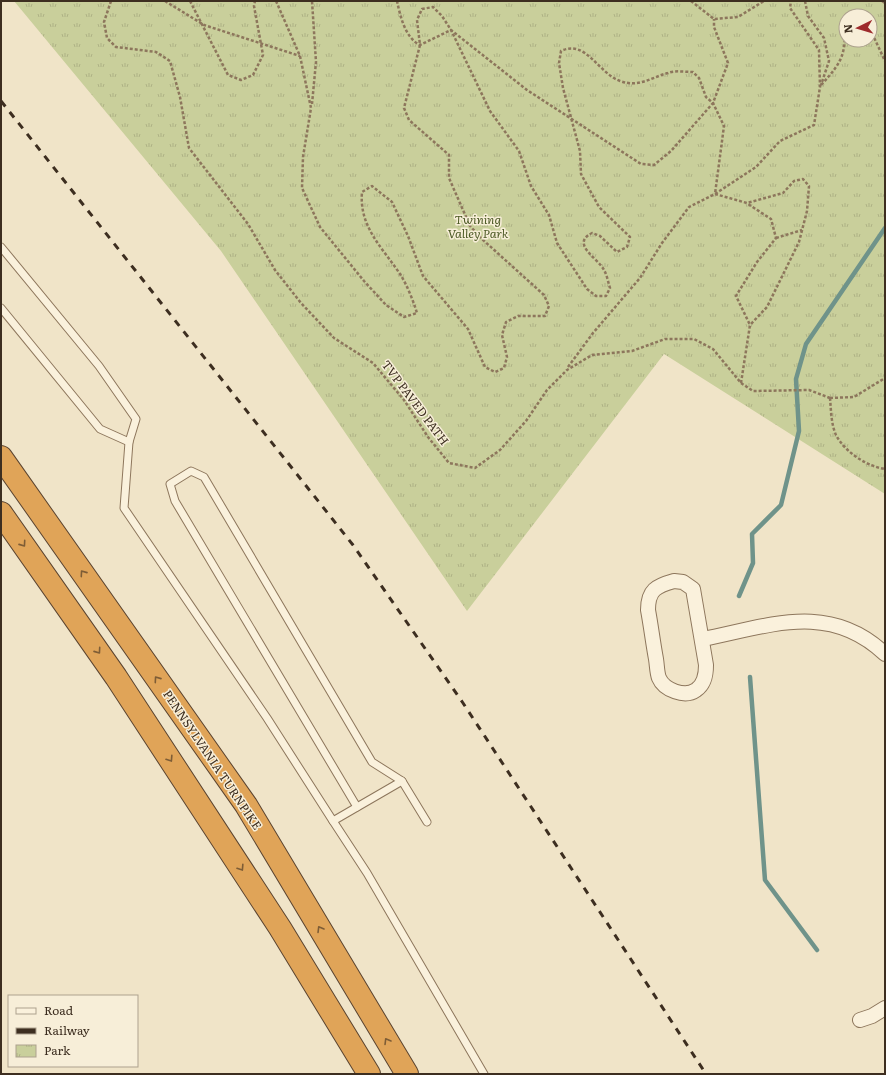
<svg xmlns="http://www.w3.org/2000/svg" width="886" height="1075" viewBox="0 0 886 1075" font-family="Literata,serif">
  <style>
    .park { fill: url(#park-tufts); fill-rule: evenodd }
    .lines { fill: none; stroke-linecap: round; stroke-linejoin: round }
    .stream { stroke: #6f938a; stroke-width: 4.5 }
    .lane-casing { stroke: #8d765c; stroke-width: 9 }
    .street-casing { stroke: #8d765c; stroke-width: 16 }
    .highway-casing { stroke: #5b4430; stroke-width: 24 }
    .path { stroke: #8d765c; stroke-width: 2.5; stroke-dasharray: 3 2; stroke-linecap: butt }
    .lane { stroke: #faf1dc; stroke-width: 7 }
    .street { stroke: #faf1dc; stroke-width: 14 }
    .highway { stroke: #e0a458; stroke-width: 22 }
    .rail { stroke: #3d2e20; stroke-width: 3; stroke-dasharray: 7 7; stroke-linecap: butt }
    .oneway { stroke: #7e5d36 }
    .labels { text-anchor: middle; stroke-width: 3; stroke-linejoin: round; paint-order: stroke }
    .park-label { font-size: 12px; font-style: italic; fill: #4d5a26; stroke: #f7eed8 }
    .street-label { font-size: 12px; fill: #3d2e20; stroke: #f7eed8 }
  </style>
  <defs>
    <pattern id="park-tufts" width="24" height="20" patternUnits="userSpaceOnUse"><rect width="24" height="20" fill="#c9cf9b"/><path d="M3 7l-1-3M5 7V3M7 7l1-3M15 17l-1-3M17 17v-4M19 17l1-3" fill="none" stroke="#aeb285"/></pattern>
  </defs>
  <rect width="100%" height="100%" fill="#f0e4c8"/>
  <path class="park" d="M 14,1 L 885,1 L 885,494 L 664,354 L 467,611 L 221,251 ZM 846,16 L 870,16 L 870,40 L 846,40 Z"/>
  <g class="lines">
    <g class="stream">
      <polyline points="739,596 753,563 752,534 781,505 799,431 796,379 806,344 885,228"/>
      <polyline points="750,677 765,880 817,950"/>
    </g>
    <g class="lane-casing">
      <g id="lane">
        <polyline points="1,247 99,366 136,419 129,442 124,508 267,718 333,821"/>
        <polyline points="1,308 100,429 129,442"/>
        <polyline points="357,807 175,501 170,484 191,471 204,477 372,762 402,781"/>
        <polyline points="427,822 402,781 333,821 367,873 484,1074"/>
      </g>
    </g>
    <g class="street-casing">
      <g id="street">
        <path d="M 674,581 L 683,582 L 693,589 L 706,665 C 706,674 705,684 696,690 C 685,698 664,690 659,678 C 657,673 657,665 656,659 C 653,643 651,626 648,610 C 648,590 656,586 674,581 Z"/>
        <path d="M 703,639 C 769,626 829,601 885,654"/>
        <polyline points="860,1020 872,1016 885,1008"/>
      </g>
    </g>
    <g class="highway-casing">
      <g id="highway">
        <polyline points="1,457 246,805 407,1074"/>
        <polyline points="1,513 116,677 280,928 369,1074"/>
      </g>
    </g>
    <g class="path">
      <polyline points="111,1 104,22 107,38 116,47 156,52 170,61 180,97 189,148 248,224 275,270 301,303 334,338 373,363 404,400 428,437 449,463 475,468 500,450 526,421 547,390 567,370 592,355 632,351 665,339 694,339 713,349 741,383 753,391 809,390 830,398"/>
      <polyline points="165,1 204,25 300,56"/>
      <polyline points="190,1 228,75 241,80 253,75 263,55 254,6 255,1"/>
      <path d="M 276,1 L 300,56 L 311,108 L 303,157 L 302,188 L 320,227 L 364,281 L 386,305 L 404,317 L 417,313 C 413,300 407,285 400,274 C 382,247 359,227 362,192 L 372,186 L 392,202 L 408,236 L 423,276 L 468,329 L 485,367 L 495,372 L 504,368 L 507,357 L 502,335 L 506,322 L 518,316 L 545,316 L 549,306 L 544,295 L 482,239 L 470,226 L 449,178 L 449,155 L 409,120 L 404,108 L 420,45 L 417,20 L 422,9 L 433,7 L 442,16 L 451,30 L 490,111 L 519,151 L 531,186 L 549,215 L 557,243 L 587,289 L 596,296 L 606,296 L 610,288 C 608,282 607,275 604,270 C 598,258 570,244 592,233 L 600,236 L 617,252 L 627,247 L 630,237 L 599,207 L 581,174 L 580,151 L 563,88 L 559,63 L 561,51 C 586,39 598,73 620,81 C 639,88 652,77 668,73 C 675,70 685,72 693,72 L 699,78 L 706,97 L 713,103 L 724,126 L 715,194"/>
      <path d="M 397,1 C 400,15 405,38 420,45 L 451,30 L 527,90 L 641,164 L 654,165 L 671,151 L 713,103 L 728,63 L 714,27 L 714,19"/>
      <polyline points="691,1 714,19 738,17 764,1"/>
      <polyline points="805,1 808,16 824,38 829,61 821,85"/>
      <polyline points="882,1 885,3"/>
      <polyline points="847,16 848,14 855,12 863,16"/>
      <polyline points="870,29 885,61"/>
      <path d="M 821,85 C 846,58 844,54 846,19"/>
      <polyline points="312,104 316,62 312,1"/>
      <polyline points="715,194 747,203 783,193 794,181 803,179 809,186 807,211 799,242 767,307 750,325"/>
      <polyline points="776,238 802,230"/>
      <polyline points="568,367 593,333 640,278 662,243 689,207 715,194 756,167 780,141 814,125 820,87 819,50 790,8 791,1"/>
      <polyline points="741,383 750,325 736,296 757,262 776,238 771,219 748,204"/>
      <path d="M 830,398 C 831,409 831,424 836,435 C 845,452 866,466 885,469"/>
      <polyline points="830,398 854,397 885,378"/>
    </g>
    <use href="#lane" class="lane"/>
    <use href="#street" class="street"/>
    <use href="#highway" class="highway"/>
    <polyline class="rail" points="1,101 353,545 463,703 706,1074"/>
  </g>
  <defs><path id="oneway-chevron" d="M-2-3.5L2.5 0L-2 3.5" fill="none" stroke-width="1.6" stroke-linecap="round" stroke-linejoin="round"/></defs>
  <g class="oneway">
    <use href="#oneway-chevron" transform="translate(23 544) rotate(55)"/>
    <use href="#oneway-chevron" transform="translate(83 573) rotate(-125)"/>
    <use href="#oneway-chevron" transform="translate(98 651) rotate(55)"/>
    <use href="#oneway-chevron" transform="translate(157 679) rotate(-125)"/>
    <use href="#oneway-chevron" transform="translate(170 759) rotate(57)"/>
    <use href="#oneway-chevron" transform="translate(241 868) rotate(57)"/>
    <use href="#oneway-chevron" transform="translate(320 929) rotate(-121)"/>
    <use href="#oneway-chevron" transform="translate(387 1041) rotate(-121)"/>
  </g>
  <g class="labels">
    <g class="park-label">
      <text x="478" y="224">Twining<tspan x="478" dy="14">Valley Park</tspan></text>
    </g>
    <g class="street-label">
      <text transform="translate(415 403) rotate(53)" y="4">TVP PAVED PATH</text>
      <text transform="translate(212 760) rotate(56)" y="4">PENNSYLVANIA TURNPIKE</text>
    </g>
  </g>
  <rect width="886" height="1075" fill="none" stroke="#3d2e20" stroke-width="4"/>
  <rect x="8" y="995" width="130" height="72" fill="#f7eed8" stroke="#ada18e"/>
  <rect x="16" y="1008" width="20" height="6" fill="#faf1dc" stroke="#ada18e"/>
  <text x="44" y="1015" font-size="12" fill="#3d2e20">Road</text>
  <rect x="16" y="1028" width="20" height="6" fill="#3d2e20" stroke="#ada18e"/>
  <text x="44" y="1035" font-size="12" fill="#3d2e20">Railway</text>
  <rect x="16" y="1045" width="20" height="12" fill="url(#park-tufts)" stroke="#ada18e"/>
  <text x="44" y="1055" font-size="12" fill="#3d2e20">Park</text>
  <g transform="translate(858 28) rotate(265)"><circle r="19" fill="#f7eed8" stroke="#ada18e"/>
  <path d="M0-3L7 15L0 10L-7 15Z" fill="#9e2a2b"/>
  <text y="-6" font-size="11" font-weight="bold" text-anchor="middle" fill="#3d2e20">N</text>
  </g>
</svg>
